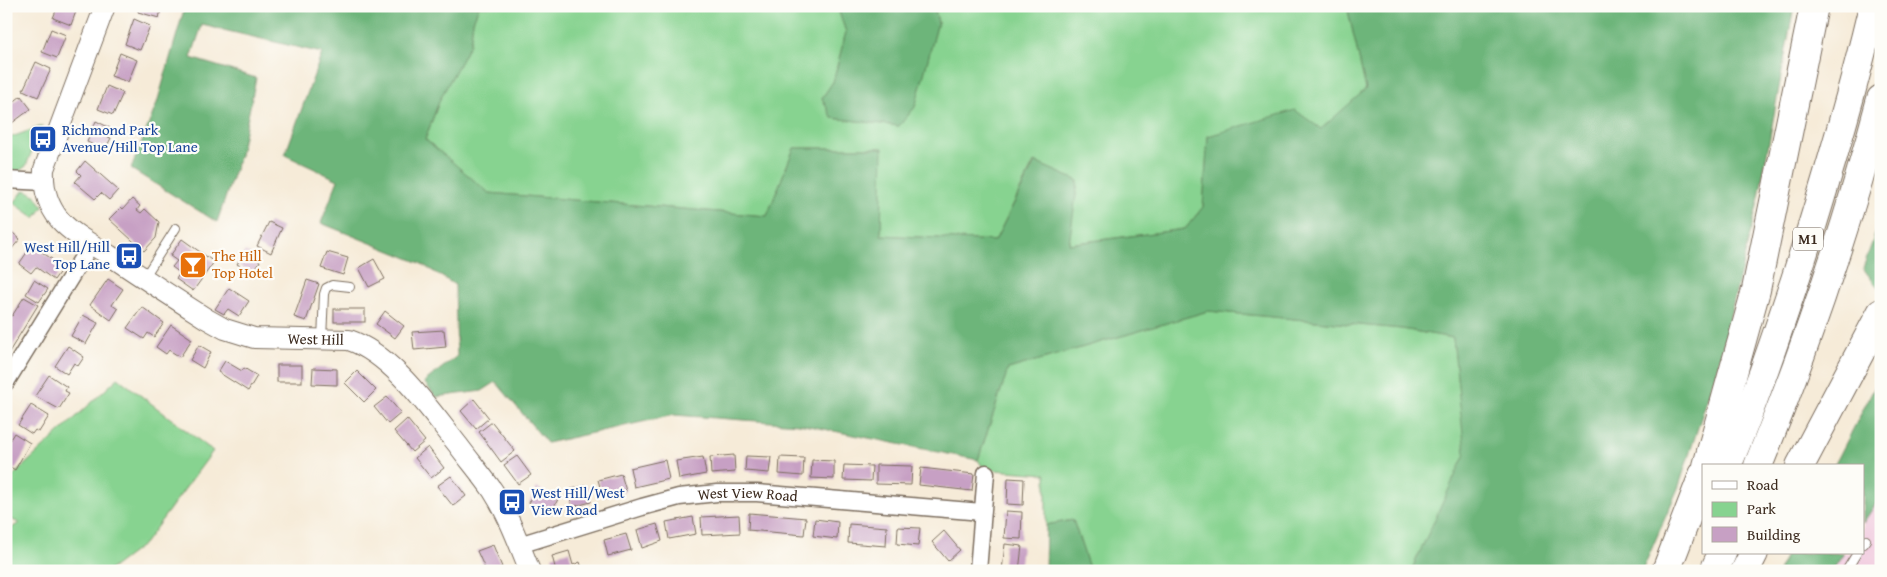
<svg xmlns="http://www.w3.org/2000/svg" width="1887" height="577" viewBox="0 0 1887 577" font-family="'Gentium Book Plus',serif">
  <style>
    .built { fill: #f2cfe1 }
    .green { fill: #87d390; stroke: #617e57 }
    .forest { fill: #6db57a; stroke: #54704c }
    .building { fill: #c7a0c4 }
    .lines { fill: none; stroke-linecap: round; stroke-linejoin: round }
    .service-casing { stroke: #7c6e5f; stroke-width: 10 }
    .minor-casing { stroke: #7c6e5f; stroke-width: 19 }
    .tertiary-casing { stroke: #7c6e5f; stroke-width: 22 }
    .motorway-casing { stroke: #7c6e5f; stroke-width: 30 }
    .service { stroke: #fff; stroke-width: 8 }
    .minor { stroke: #fff; stroke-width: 16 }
    .tertiary { stroke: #fff; stroke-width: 20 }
    .motorway { stroke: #fff; stroke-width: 28 }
    .labels { text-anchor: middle; stroke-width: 4.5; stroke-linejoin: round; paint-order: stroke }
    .shield { fill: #fdfcf7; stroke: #75695f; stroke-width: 1 }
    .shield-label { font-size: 14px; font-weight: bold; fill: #3b2a1e }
    .transit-label { font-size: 15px; fill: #164399; stroke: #fdfcf7; text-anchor: start }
    .food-label { font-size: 15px; fill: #c56008; stroke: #fdfcf7; text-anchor: start }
    .street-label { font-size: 15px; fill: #3b2a1e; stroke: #fdfcf7 }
  </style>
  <rect width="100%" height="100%" fill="#fdfcf7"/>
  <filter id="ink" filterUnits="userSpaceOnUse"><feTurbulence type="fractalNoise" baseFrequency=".02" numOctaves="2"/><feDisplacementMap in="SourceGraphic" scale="10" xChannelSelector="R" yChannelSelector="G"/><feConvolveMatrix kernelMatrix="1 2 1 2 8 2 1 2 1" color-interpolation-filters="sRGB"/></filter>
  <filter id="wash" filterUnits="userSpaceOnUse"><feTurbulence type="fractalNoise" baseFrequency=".0096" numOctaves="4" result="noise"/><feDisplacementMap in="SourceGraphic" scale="20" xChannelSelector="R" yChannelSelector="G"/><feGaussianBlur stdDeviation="1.12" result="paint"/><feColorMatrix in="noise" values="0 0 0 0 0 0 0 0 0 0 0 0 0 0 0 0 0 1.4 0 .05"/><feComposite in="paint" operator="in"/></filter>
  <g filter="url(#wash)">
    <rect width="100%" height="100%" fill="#f6ebd8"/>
    <polygon class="built" points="1881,496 1881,571 1832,571 1844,553 1863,553 1863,523"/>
    <g class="green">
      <polygon points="479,6 834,6 838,9 846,32 833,82 822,98 832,118 899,126 915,107 938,22 934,6 1347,6 1366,89 1321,130 1208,136 1203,207 1185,229 1068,244 1078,181 1034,162 995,241 881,235 882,148 794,148 767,216 489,193 425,140 440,99 470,44 473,21"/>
      <polygon points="42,126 26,166 18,172 6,170 6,139"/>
      <path d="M 24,190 C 35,193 38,198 43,207 L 35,218 L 14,203 Z"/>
      <polygon points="1208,311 1402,329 1453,338 1466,454 1411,571 1090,571 1073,520 1046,525 1046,474 994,470 982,466 978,460 1008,369"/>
      <polygon points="118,378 213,451 144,544 108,571 6,571 6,532 19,523 6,517 6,482"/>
    </g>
    <g class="forest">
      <polygon points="185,6 479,6 473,21 470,44 440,99 425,139 489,193 767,216 794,148 883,148 881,235 995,241 1035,162 1078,181 1069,244 1185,229 1203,207 1208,136 1295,110 1321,129 1366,89 1347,6 1794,6 1758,202 1717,369 1679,486 1642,571 1411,571 1465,454 1453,338 1402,329 1208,311 1008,369 978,460 799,424 674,415 547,443 496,382 482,391 436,397 424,382 457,356 455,285 420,263 321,223 338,180 285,155 322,53 202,25 191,58 256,78 240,155 217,222 131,169 157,103"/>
      <polygon points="834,6 934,6 938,22 915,107 899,126 832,118 822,98 833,82 846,32 838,9"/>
      <polygon points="1881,218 1881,292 1863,268"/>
      <polygon points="1881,375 1881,496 1863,523 1863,466 1834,466"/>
      <polygon points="1073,520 1090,571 1045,571 1046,525"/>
      <polygon points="1787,553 1844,553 1832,571 1778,571"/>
    </g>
    <g id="blocks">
      <g class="building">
        <polygon points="58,6 78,6 71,25 53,18"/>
        <polygon points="139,6 162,6 159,18 138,12"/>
        <polygon points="134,19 150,26 140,50 125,44"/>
        <polygon points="51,29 66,35 57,58 42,52"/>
        <polygon points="120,53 137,60 128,82 111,76"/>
        <polygon points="36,62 51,69 38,97 23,90"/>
        <polygon points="107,86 123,93 113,115 98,109"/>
        <polygon points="21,96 31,109 12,123 6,116 6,108"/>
        <polygon points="96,121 110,128 106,136 111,138 107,146 104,144 102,149 87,142"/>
        <polygon points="85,161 118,190 109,200 101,193 95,199 75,182 81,175 77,171"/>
        <polygon points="132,199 140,206 137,210 141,213 145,209 159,222 156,238 144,251 109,219 121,207 123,209"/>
        <polygon points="269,222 282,228 271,253 257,246"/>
        <polygon points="6,227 20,239 10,251 6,249"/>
        <polygon points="182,239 214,262 193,291 176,279 180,273 172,267 177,261 170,256"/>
        <polygon points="32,245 63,267 54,280 36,267 31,273 19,264"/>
        <polygon points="245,251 260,261 253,274 237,264"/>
        <polygon points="327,252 348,258 343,275 321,268"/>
        <polygon points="374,259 385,279 369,287 359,268"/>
        <polygon points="108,279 123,289 112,305 118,309 111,320 90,305"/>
        <polygon points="34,280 48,289 39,302 26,294"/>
        <polygon points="307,280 319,284 306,321 294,317"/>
        <polygon points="229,288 249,301 239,316 228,309 224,314 215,309"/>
        <polygon points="24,297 38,305 6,357 6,313 12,316"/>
        <polygon points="142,307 164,323 154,337 148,333 144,339 127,328"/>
        <rect x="334" y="309" width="31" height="13"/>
        <polygon points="385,311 404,326 395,338 376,324"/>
        <polygon points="83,315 98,323 86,344 71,336"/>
        <polygon points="171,325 192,339 180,357 169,350 166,354 156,347"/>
        <polygon points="444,330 446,347 414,350 412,332"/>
        <polygon points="199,345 211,352 203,368 190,360"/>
        <polygon points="68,346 84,357 78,366 74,363 67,374 55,366"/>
        <polygon points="225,361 242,371 244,368 257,376 248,391 218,372"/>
        <rect x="277" y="365" width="25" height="17"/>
        <polygon points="313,368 337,369 337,385 312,384"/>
        <polygon points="357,371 376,390 364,402 345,383"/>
        <polygon points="49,375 67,387 65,391 69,393 59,409 35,396"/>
        <polygon points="387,397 401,413 388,424 374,407"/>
        <polygon points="474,399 489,418 476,429 461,411"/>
        <polygon points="31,405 49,416 39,432 35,430 32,434 18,425"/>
        <polygon points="407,419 425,441 412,452 394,431"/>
        <polygon points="492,422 515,451 501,462 479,432"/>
        <polygon points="14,433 30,443 15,470 6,464 6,446"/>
        <polygon points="428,447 444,468 431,478 415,458"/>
        <polygon points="734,455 735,472 711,474 710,457"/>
        <polygon points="517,456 531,475 518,484 504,465"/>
        <polygon points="746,456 771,457 769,473 745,471"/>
        <polygon points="703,457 706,474 679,479 676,461"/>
        <polygon points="780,457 804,458 803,476 779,474"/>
        <polygon points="665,460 669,479 634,487 630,468"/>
        <polygon points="812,460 834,461 834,479 811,478"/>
        <polygon points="844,465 872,466 871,481 843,480"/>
        <polygon points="876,465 912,466 911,485 876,484"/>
        <polygon points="921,468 974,474 972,491 919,485"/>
        <polygon points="621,474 626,491 603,497 598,480"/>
        <polygon points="451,476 466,496 453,506 437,486"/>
        <polygon points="1008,478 1024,479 1023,505 1007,504"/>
        <polygon points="587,485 591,502 572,507 568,490"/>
        <polygon points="537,488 558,499 551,513 529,503"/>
        <polygon points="1006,511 1022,512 1021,539 1004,538"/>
        <polygon points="749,513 806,518 804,535 748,530"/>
        <polygon points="739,515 740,533 702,535 701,517"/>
        <polygon points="693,517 696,534 669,539 666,522"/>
        <polygon points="815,519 838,522 837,539 813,536"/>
        <polygon points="657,524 662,541 642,548 637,530"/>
        <polygon points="849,524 887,527 886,546 848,543"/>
        <polygon points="898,527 920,528 918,546 897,544"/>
        <polygon points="944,531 960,550 948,561 932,542"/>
        <polygon points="626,534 631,550 608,556 604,540"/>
        <polygon points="1005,544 1022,546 1019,571 1002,571"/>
        <polygon points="493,545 502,567 492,571 486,571 477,551"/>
        <polygon points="569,551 573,565 580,562 583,571 556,571 552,556"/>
      </g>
    </g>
  </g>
  <g filter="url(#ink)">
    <use href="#blocks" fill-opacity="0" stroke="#7c6e5f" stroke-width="1"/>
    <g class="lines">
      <g class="service-casing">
        <g id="service">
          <polyline points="144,278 176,228"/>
          <polyline points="322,339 324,294 326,288 332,285 350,287"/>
          <polyline points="1863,544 1866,540"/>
          <polyline points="1846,571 1857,553"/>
        </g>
      </g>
      <g class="minor-casing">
        <g id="minor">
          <polyline points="6,180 44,182"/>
          <polyline points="6,382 91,244"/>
          <path id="s1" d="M 519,545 L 642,507 L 679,497 L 717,493 L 757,493 L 982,512"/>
          <polyline points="978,571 986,473"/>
        </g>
      </g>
      <g class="tertiary-casing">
        <g id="tertiary">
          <path id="s2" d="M 105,6 L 44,169 C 43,187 47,204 59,219 C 72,234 93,245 109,255 C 142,277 174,298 207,319 L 225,329 L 254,338 L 349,340 C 393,355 430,410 458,445 C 469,460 482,475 493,491 C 509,516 519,544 530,571"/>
        </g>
      </g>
      <g class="motorway-casing">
        <g id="motorway">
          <polyline points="1707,466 1756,290 1814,6"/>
          <path d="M 1727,466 C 1753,405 1774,343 1795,280 C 1824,190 1851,99 1873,6"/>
          <path d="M 1758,466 C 1807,345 1848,225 1881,99"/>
          <polyline points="1800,466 1881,313"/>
          <polyline points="1666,571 1703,475"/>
          <polyline points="1714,571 1722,553"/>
          <polyline points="1745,571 1754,553"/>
        </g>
      </g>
      <use href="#service" class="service"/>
      <use href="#minor" class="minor"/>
      <use href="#tertiary" class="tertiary"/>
      <use href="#motorway" class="motorway"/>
    </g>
  </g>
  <defs>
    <g id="bus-square" transform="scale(1.4375)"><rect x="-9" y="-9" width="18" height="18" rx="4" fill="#1a4fb4" stroke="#fdfcf7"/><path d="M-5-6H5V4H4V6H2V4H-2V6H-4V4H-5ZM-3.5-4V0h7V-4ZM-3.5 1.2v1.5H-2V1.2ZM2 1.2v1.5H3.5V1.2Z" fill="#fff"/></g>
    <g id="bar-square" transform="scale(1.4375)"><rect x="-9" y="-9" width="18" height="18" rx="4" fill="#e8710a" stroke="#fdfcf7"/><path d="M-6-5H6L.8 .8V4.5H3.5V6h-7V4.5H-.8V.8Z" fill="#fff"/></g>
  </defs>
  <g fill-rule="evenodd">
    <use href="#bus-square" x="43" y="139"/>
    <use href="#bus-square" x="129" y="256"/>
    <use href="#bar-square" x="193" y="265"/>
    <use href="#bus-square" x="512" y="502"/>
  </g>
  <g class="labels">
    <rect class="shield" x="1793" y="227.5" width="30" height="23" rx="4"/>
    <g class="shield-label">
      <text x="1808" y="244">M1</text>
    </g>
    <g class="transit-label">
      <text x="62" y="135">Richmond Park<tspan x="62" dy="17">Avenue/Hill Top Lane</tspan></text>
      <text x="110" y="252" text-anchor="end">West Hill/Hill<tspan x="110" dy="17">Top Lane</tspan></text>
      <text x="531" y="498">West Hill/West<tspan x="531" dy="17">View Road</tspan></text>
    </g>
    <g class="food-label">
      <text x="212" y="261">The Hill<tspan x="212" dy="17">Top Hotel</tspan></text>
    </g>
    <g class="street-label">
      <text dy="5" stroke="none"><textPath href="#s2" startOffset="519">West Hill</textPath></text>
      <text dy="5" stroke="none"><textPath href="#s1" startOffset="236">West View Road</textPath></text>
    </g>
  </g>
  <rect width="1887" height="577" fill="none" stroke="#fdfcf7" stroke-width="25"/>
  <rect x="1702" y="464" width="162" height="90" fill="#fdfcf7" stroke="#afa8a0"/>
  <rect x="1712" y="481" width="25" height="8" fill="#ffffff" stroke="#afa8a0"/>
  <text x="1747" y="490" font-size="15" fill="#3b2a1e">Road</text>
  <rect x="1712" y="502" width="25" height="15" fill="#87d390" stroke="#afa8a0"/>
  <text x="1747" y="514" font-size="15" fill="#3b2a1e">Park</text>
  <rect x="1712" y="527" width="25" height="15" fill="#c7a0c4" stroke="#afa8a0"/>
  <text x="1747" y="540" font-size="15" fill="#3b2a1e">Building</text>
</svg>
